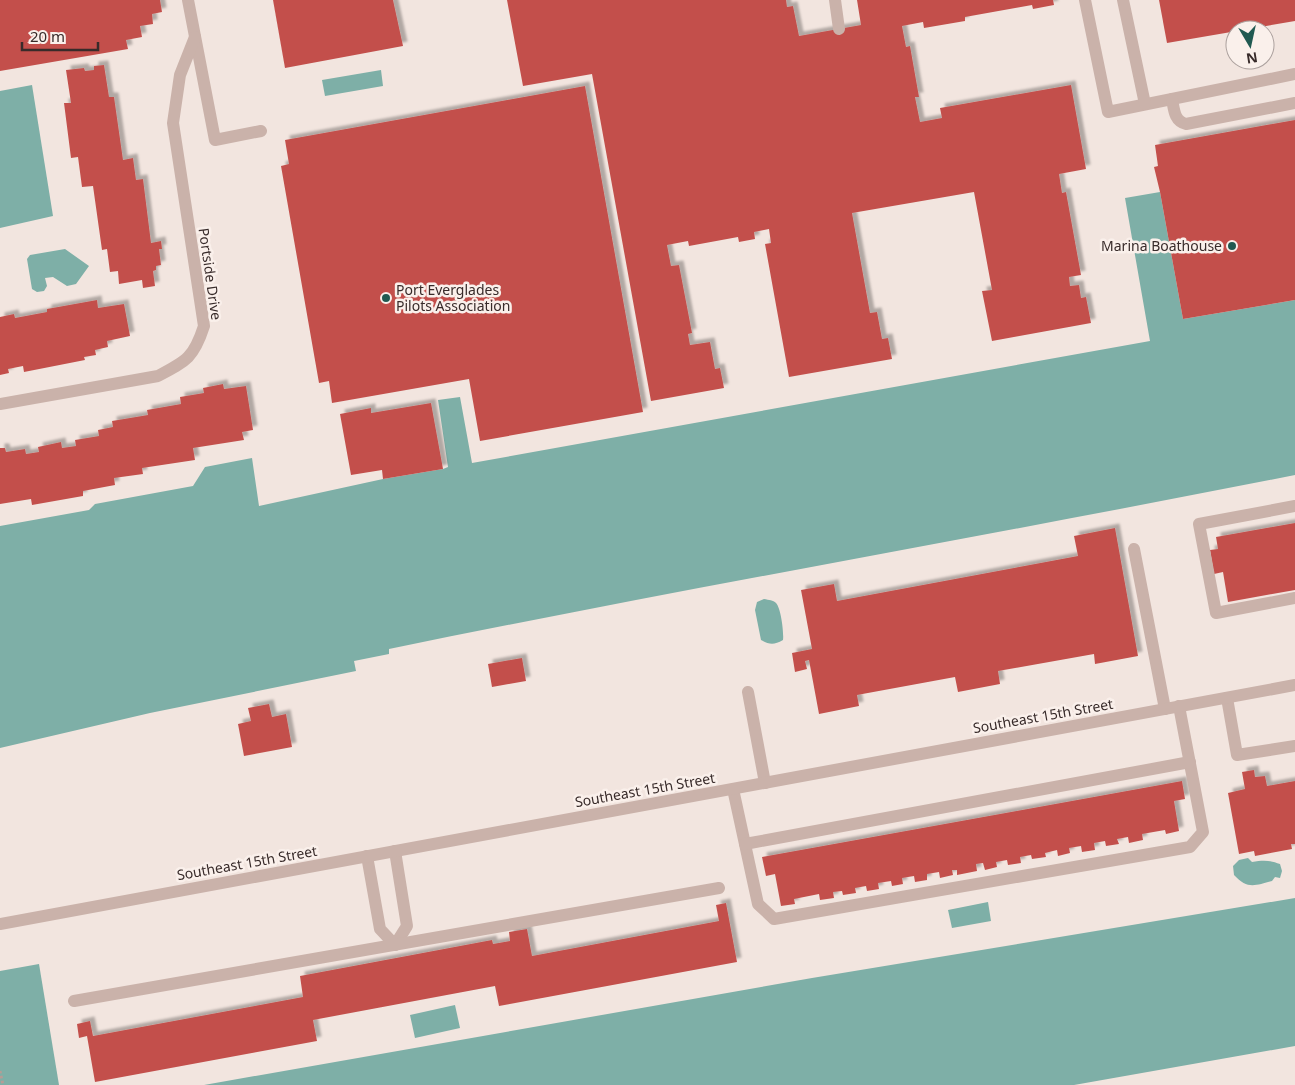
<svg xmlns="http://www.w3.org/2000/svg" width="1295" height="1085" viewBox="0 0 1295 1085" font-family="'Noto Sans',sans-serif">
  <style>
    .water { fill: #7eafa7 }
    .building { fill: #c3504c; filter: url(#shadow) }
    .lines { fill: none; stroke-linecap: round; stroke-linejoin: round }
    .path { stroke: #b69c95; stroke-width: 3; stroke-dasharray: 2.5 2.5; stroke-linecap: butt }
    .minor { stroke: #cab2aa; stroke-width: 12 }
    .poi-dot { fill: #205951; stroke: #faf0eb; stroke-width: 2 }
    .labels { text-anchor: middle; stroke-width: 5; stroke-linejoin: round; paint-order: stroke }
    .poi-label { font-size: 14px; fill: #382b2a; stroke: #faf0eb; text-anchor: end }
    .street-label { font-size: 14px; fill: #382b2a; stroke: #faf0eb }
  </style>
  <defs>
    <filter id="shadow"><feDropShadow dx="4.5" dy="-4.5" stdDeviation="1" flood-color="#0004"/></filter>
  </defs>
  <rect width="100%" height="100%" fill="#f2e5df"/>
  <g class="water">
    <polygon points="381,70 383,86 325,96 322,80"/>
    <polygon points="32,85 53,216 0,228 0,91"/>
    <path d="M 1160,192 L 1183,319 L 1295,300 L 1295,475 C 993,535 690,587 389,649 L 389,654 L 354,661 L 356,671 L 150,713 L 0,748 L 0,526 L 89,510 L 95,504 L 193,486 L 205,467 L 252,458 L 259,506 L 383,479 L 443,469 L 448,467 L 438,400 L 460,397 L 472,463 L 1150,341 L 1125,198 Z"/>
    <polygon points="65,249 89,266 76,284 67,286 53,277 45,278 47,286 44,291 37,292 32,289 27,259 30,255"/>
    <path d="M 764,599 C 769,600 773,600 776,603 C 781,608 784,633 783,640 C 774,645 770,645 761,640 L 755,610 L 757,602 Z"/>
    <path d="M 1248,858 L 1252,862 C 1263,860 1270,860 1280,864 L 1282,871 L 1280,878 L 1275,877 L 1272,881 C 1254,886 1247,889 1234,875 L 1233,866 L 1239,860 Z"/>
    <polygon points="1295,898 1295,1046 1074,1085 204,1085 812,978"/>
    <polygon points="988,902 991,921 952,928 948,910"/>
    <polygon points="39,964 59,1085 0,1085 0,971"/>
    <polygon points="455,1005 460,1028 415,1038 410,1015"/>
  </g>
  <g class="building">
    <polygon points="0,0 160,0 162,12 152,14 153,24 140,26 142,37 126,40 128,49 0,71"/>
    <polygon points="273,0 393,0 403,46 285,68"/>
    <polygon points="507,0 786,0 787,7 793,6 799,36 861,25 857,0 1053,0 1054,5 1033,9 1032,5 965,17 965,21 924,28 923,22 902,26 906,47 910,46 919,97 915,97 920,122 942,118 940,108 1071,85 1086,169 1059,174 1062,193 1066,192 1081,275 1069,277 1070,286 1079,285 1081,298 1086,297 1091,323 992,341 982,291 992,290 974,192 852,213 870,313 877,312 882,339 888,338 892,359 789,377 765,244 771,243 769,229 754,232 755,239 739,242 738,237 689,246 688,241 667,245 671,266 679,265 692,333 688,334 690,345 710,342 715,369 720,368 724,388 651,401 592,74 523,86"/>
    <polygon points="1159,0 1295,0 1295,21 1167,43"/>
    <polygon points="104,65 109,97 114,97 123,160 133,158 136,180 143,179 151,243 161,241 162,249 159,249 161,265 156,266 156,270 153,271 155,286 143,288 142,280 119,284 118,271 110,272 107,249 102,250 93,186 82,187 78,157 71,158 64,103 71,103 66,70 84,68 85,71 94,70 94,66"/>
    <polygon points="585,86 643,412 480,441 469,379 332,403 329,381 319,383 281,166 289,164 285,140"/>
    <polygon points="1295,120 1295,300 1183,319 1160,192 1154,167 1158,166 1155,145"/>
    <polygon points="97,300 98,308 124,304 130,336 107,341 108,347 95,350 96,355 84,357 85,360 24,372 23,366 8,369 9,373 0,375 0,317 14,314 15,318 47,312 47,309"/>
    <polygon points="223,384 224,389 246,386 253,430 242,432 244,440 193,448 195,460 142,468 143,474 114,478 115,485 83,491 83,496 32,505 31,499 0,504 0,448 5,448 6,452 25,449 26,454 39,452 38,447 61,442 62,448 76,446 75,440 99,436 98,430 113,427 112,421 148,415 147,410 181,404 180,397 204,393 203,388"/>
    <polygon points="431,403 443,469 383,479 382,470 351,475 340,414 371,408 371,413"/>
    <polygon points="1295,523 1295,590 1228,602 1223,572 1214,574 1210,550 1218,549 1216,537"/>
    <polygon points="1115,528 1138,656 1095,664 1094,654 998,671 1000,684 958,692 955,677 857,695 859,706 819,714 809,660 805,661 807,669 795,672 792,653 812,649 801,590 834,584 837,601 1078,556 1074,536"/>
    <polygon points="522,658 526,681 492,687 488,664"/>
    <polygon points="269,704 272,717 286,714 292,747 244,756 238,724 251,721 248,708"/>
    <polygon points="1254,770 1255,777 1265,776 1267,786 1295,781 1295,844 1291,844 1292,849 1255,856 1254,851 1239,854 1228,793 1245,789 1242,772"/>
    <polygon points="1182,781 1185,799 1174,801 1179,831 1166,834 1165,830 1142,834 1143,840 1129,843 1128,837 1117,839 1119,844 1106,846 1105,841 1094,843 1095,850 1082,852 1081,846 1069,848 1070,853 1058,856 1057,850 1045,853 1046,857 1032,859 1031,855 1020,857 1021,863 1008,865 1007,860 996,862 997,867 985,870 983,863 976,864 977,871 957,875 957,870 952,870 953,875 940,878 939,872 927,874 927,880 915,882 914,876 902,878 903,884 892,886 891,881 878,883 879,889 867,891 866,886 855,888 856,893 843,895 842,891 833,892 834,898 820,900 819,894 794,899 795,904 781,906 775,874 766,876 762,857"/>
    <polygon points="726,903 737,962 499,1006 495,986 313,1020 317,1041 95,1082 87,1036 79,1038 77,1024 90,1021 93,1036 303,997 300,976 492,940 493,944 510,941 509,932 527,929 532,956 719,921 716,905"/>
  </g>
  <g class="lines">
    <polyline class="path" points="0,1071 3,1085"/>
    <g class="minor">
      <polyline points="188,0 215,140 261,131"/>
      <polyline points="835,0 839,29"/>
      <polyline points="1085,0 1108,112 1295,74"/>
      <polyline points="1123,0 1145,104"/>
      <path d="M 1172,99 C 1174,109 1174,121 1186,124 L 1295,103"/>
      <path d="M 0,404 L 158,376 C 187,361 194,357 204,326 L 173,123 L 180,75 L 195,37"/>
      <polyline points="1295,506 1199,524 1216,613 1295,598"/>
      <polyline points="1134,549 1165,709"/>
      <polyline points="748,692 765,783"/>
      <polyline points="1227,698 1237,755 1295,746"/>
      <polyline points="733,789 758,904 774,919 1190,847 1203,832 1179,706"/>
      <polyline points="745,844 1190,762"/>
      <polyline points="367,856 380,929 395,945 407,926 395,851"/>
      <polyline points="0,924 1295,685"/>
      <polyline points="74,1001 719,888"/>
    </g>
  </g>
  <g class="poi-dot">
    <circle cx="1232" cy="246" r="5"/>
    <circle cx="386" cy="298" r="5"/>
  </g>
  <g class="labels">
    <g class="poi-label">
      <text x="1222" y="251">Marina Boathouse</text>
      <text x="396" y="295" text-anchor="start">Port Everglades<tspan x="396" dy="16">Pilots Association</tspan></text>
    </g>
    <g class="street-label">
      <text transform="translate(210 274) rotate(82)" y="5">Portside Drive</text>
      <text transform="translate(1043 716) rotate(-10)" y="5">Southeast 15th Street</text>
      <text transform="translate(645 790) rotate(-10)" y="5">Southeast 15th Street</text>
      <text transform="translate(247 863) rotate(-10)" y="5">Southeast 15th Street</text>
    </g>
  </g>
  <g transform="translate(1250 45) rotate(171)"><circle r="24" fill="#faf0eb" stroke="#aca19e"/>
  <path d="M0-4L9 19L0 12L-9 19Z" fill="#205951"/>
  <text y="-8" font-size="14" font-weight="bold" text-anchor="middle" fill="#382b2a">N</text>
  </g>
  <path d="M22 42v8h76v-8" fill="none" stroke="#382b2a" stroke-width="2.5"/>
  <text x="30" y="42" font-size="15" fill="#382b2a" stroke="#faf0eb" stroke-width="4" paint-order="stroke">20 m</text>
</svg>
